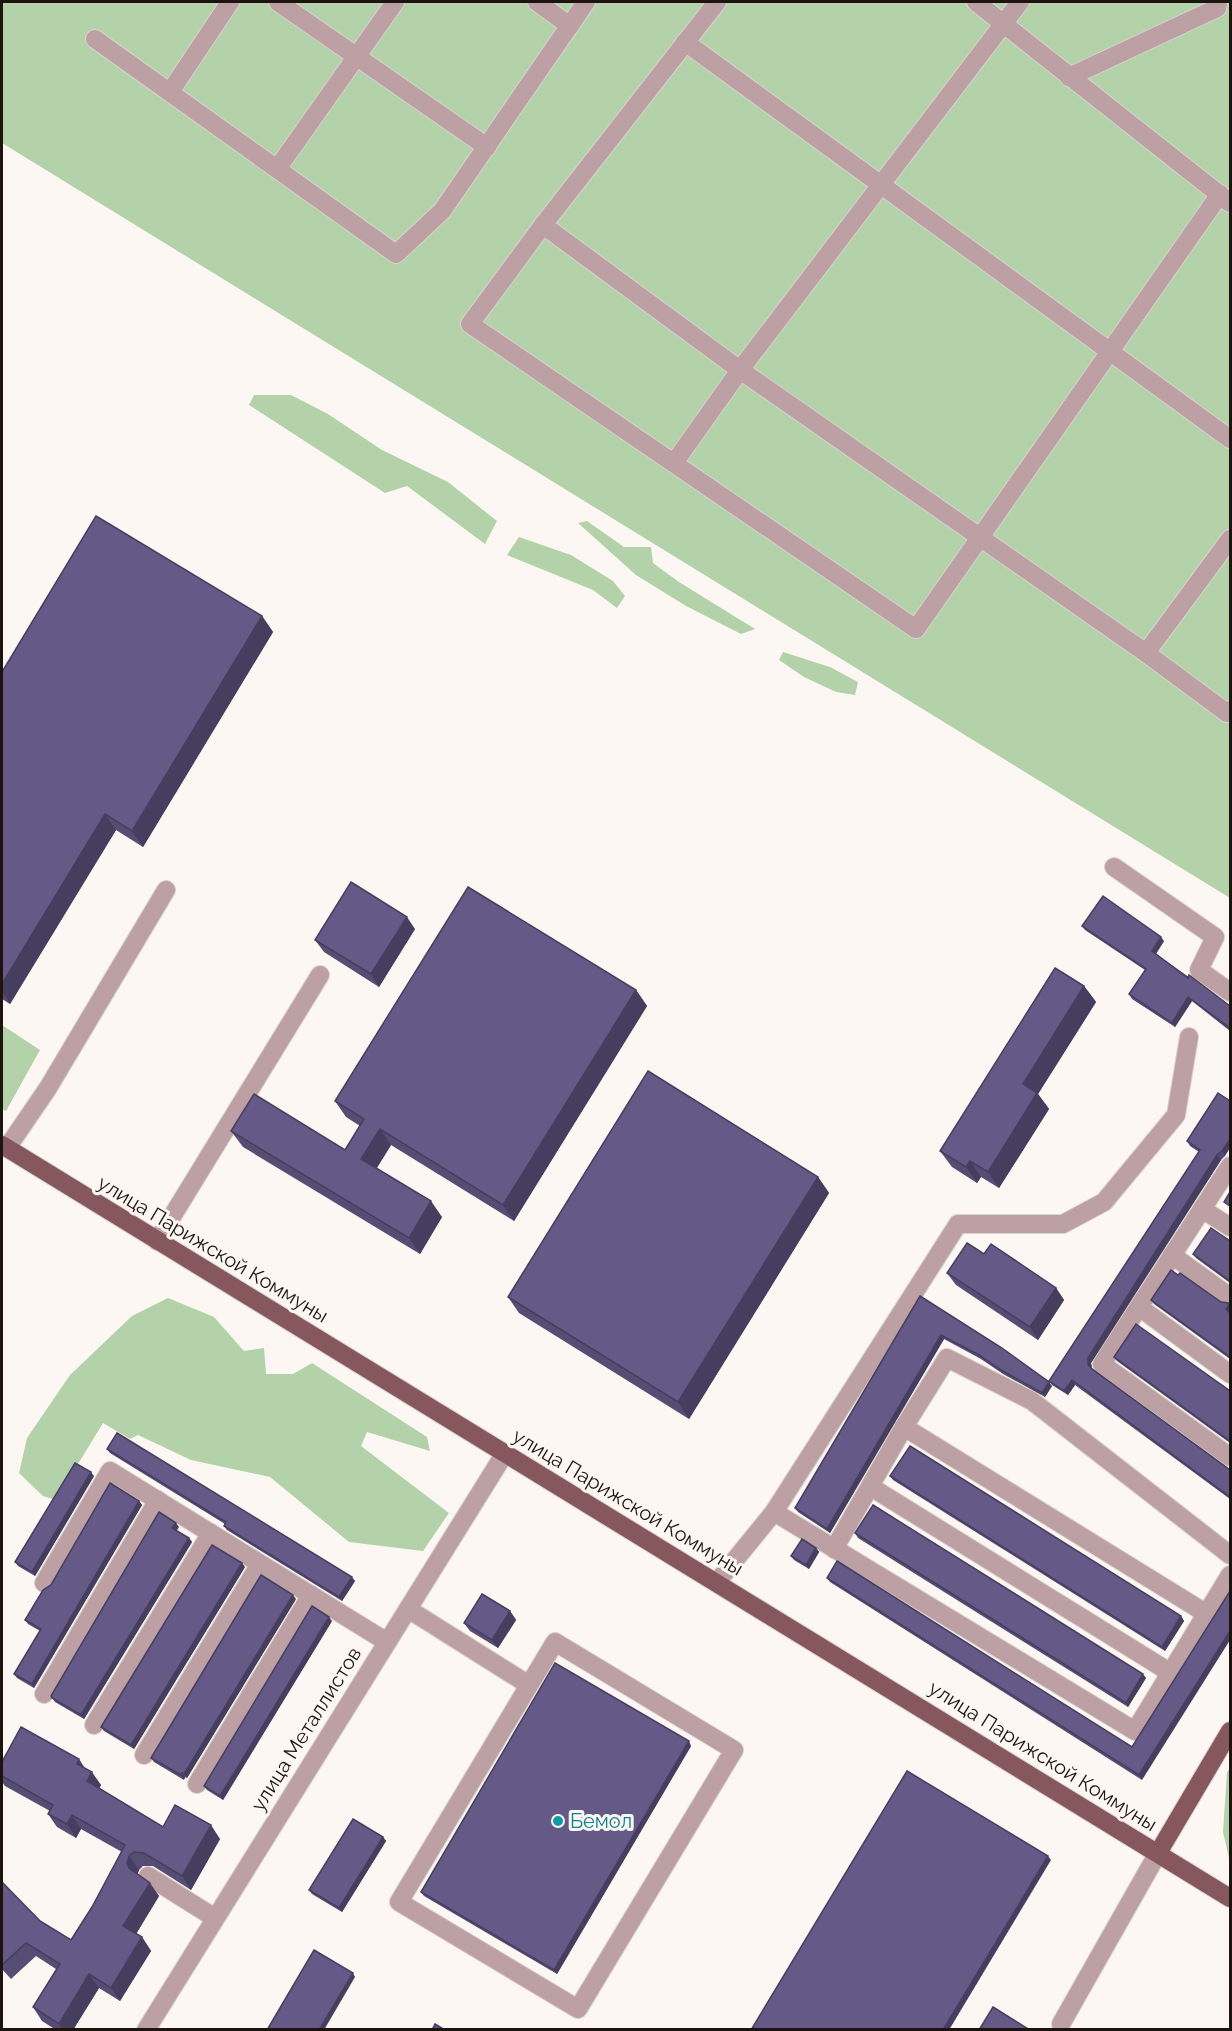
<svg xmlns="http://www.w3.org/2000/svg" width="1232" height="2031" viewBox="0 0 1232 2031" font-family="Raleway,sans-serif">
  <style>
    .green { fill: #b3d2aa }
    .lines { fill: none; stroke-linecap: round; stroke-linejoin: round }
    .minor-casing { stroke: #d9d3cf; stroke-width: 20 }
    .major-casing { stroke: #d9d3cf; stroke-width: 20 }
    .minor { stroke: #bca0a3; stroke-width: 18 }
    .major { stroke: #86585d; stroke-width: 18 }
    .wall { fill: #564d74 }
    .shaded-wall { fill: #463e5e }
    .building { fill: #645987; stroke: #463e5e; stroke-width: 1.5 }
    .culture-dot { fill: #0f9aa8; stroke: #fdf7f4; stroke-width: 2 }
    .labels { text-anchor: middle; stroke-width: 6; stroke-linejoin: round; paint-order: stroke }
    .street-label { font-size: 20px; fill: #1d140f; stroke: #fdf7f4 }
    .culture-label { font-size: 20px; fill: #0d838f; stroke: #fdf7f4; text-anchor: start }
  </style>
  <rect width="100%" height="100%" fill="#fdf7f4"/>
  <g class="green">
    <polygon points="2,2 1230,2 1230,898 2,143"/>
    <polygon points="254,395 291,395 328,414 382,450 448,482 497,521 485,544 407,486 385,493 249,405"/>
    <polygon points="587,521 624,547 651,547 653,563 679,582 755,629 741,634 686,606 636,575 578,523"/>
    <polygon points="519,537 571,555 613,581 625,596 617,608 593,590 507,555"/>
    <polygon points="783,652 830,667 858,682 855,695 836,692 804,677 779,660"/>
    <polygon points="2,1025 40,1050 6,1111 2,1109"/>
    <polygon points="168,1298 214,1317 244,1351 264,1348 266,1374 293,1374 312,1363 427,1437 430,1451 367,1432 361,1446 449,1513 423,1551 349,1542 270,1477 191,1460 138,1435 130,1439 103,1423 56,1500 43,1496 19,1473 27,1438 70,1375 132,1316"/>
    <polygon points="1230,1768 1230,1862 1223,1832 1227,1772"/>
  </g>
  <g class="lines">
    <g class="minor-casing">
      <g id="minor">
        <polyline points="278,2 487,147"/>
        <polyline points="537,2 570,26"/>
        <polyline points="717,2 543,225 470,324 916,629 1220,194"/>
        <polyline points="976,2 1230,203"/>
        <polyline points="1020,2 740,370 1146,653 1230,539"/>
        <polyline points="95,39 396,254 442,211 586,2"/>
        <polyline points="685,42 1230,439"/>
        <polyline points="1069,77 1217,8 1218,2"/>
        <polyline points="170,92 230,2"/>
        <polyline points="277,169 395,2"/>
        <polyline points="543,225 740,370 674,463"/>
        <polyline points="1146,653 1227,713 1230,710"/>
        <polyline points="1114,867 1215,937 1199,970 1230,992"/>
        <polyline points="7,1148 48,1088 166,890"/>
        <polyline points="1230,1166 1102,1364 1230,1457"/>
        <polyline points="1202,1209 1230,1227"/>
        <polyline points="157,1241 320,975"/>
        <polyline points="1172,1255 1230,1297"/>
        <polyline points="1139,1307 1230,1374"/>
        <polyline points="904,1427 1207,1614"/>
        <polyline points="871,1487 1171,1673"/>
        <polyline points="774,1512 1135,1731 1230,1575"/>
        <polyline points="834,1549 904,1427 947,1358 1032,1401 1230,1555"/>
        <polyline points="717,1582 774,1512 958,1224 1063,1224 1104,1202 1176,1115 1189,1037"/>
        <polyline points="44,1583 110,1471 387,1642"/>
        <polyline points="408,1609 529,1685"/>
        <polygon points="555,1642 734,1750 578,2009 399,1902"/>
        <polyline points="44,1694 158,1500"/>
        <polyline points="94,1725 211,1533"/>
        <polyline points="144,1755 260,1564"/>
        <polyline points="197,1784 311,1595"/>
        <polyline points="148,1876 215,1918"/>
        <polyline points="1061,2024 1158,1853"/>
        <polyline points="146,2030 505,1453"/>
      </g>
    </g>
    <g class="major-casing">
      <g id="major">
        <polyline points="2,1145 1230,1898"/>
        <polyline points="1158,1853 1230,1731"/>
      </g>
    </g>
    <use href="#minor" class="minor"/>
    <use href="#major" class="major"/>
  </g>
  <g class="wall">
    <polygon points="262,616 273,632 143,847 116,830 10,1004 2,999 2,672"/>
    <polygon points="1082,926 1164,941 1156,954 1230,1006 1230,1031 1192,1001 1175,1027 1132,999 1129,994 1145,970 1085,930"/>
    <polygon points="415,929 379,987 324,952 315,940"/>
    <polygon points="1084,986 1096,1002 1038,1094 1049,1109 999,1188 981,1177 977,1183 952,1167 940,1151"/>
    <polygon points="636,990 647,1006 514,1221 391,1145 377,1168 442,1217 420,1254 243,1147 231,1131 345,1150 360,1126 346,1117 335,1101"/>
    <polygon points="1230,1101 1225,1156 1221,1160 1091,1363 1092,1368 1230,1470 1230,1499 1075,1385 1068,1395 1052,1385 1049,1381 1199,1152 1190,1146 1187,1141"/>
    <polygon points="818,1177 829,1193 689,1419 519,1313 508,1297"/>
    <polygon points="1230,1241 1230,1283 1196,1258 1193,1254"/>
    <polygon points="947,1273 1056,1288 1064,1300 1038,1340 956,1285"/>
    <polygon points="920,1296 1052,1386 1045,1397 1003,1374 981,1359 944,1339 830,1533 798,1512 795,1508"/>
    <polygon points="1151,1300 1230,1311 1230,1359 1154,1304"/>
    <polygon points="1114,1357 1230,1391 1230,1443 1117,1361"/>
    <polygon points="107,1449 355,1581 342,1601 227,1530 224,1526 225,1524 110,1453"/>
    <polygon points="94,1476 35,1576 18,1566 15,1562"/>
    <polygon points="890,1476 1181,1616 1184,1621 1165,1651 893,1480"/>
    <polygon points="139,1501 142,1505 34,1688 17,1678 14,1674 40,1631 28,1624 25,1620 51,1585"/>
    <polygon points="179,1527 176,1531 189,1538 192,1542 84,1719 55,1702 51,1696"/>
    <polygon points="855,1533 1146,1678 1128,1707 858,1538"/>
    <polygon points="816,1548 819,1552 809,1569 794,1560 791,1556"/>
    <polygon points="245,1567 134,1749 104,1731 101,1727"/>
    <polygon points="827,1578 1132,1747 1142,1780 830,1582"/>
    <polygon points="296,1599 187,1778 185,1777 184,1780 154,1762 151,1758"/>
    <polygon points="510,1611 516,1620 498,1648 470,1631 464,1623"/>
    <polygon points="332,1621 223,1800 207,1790 204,1786"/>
    <polygon points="691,1746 557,1974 424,1896 421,1892"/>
    <polygon points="2,1762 85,1768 101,1785 99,1788 163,1827 220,1839 191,1890 153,1866 143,1866 139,1870 137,1874 159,1896 136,1934 142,1937 151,1951 120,2001 99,1988 73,2030 56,2030 42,2021 33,2007 56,1969 36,1956 11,1979 2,1969 2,1885 40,1921 71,1940 92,1907 122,1852 81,1829 76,1838 57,1827 48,1814 50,1811 5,1786 2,1782"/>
    <polygon points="383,1837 386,1841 342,1912 312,1894 309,1890"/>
  </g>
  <g class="shaded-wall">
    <polygon points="262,616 273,632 143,847 132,831"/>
    <polygon points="105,814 116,830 10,1004 2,991 2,984"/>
    <polygon points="407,917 415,929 379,987 371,974"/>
    <polygon points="1161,937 1164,941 1155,955 1152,951"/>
    <polygon points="1084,986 1096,1002 1038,1094 1049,1109 999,1188 988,1172 1023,1084"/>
    <polygon points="636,990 647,1006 514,1221 503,1205"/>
    <polygon points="1188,997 1192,1001 1175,1027 1172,1023"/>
    <polygon points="380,1129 391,1145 372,1175 361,1159"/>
    <polygon points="1230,1139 1230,1148 1225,1156 1222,1151"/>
    <polygon points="1217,1155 1221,1160 1091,1363 1092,1368 1088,1364 1088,1358"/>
    <polygon points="970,1161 981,1177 977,1183 966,1167"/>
    <polygon points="818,1177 829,1193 689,1419 678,1402"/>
    <polygon points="431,1201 442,1217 420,1254 409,1238"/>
    <polygon points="1056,1288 1064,1300 1038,1340 1030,1327"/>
    <polygon points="1230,1303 1230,1311 1229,1313 1226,1309"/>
    <polygon points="941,1335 944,1339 830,1533 827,1529"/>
    <polygon points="1072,1380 1075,1385 1068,1395 1064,1391"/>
    <polygon points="1049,1382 1052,1386 1045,1397 1042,1393"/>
    <polygon points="91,1472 94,1476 35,1576 32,1572"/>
    <polygon points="139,1501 142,1505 34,1688 32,1684"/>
    <polygon points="176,1523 179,1527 175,1533 172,1528"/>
    <polygon points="189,1538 192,1542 84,1719 81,1715"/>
    <polygon points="816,1548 819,1552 809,1569 806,1565"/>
    <polygon points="242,1563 245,1567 134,1749 131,1745"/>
    <polygon points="352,1577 355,1581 342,1601 339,1597"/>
    <polygon points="293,1595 296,1599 187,1778 184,1774"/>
    <polygon points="510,1611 516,1620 498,1648 492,1640"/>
    <polygon points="1181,1616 1184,1621 1165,1651 1162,1647"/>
    <polygon points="329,1617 332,1621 223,1800 220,1796"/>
    <polygon points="1230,1631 1230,1640 1142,1780 1139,1775"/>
    <polygon points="1143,1674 1146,1678 1128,1707 1126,1703"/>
    <polygon points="689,1741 691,1746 557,1974 554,1970"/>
    <polygon points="79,1759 88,1773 77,1764"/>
    <polygon points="92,1772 101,1785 96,1794 87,1781"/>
    <polygon points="182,1773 185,1777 184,1780 181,1775"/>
    <polygon points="72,1815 81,1829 76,1838 67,1824"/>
    <polygon points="211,1825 220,1839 191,1890 182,1876"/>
    <polygon points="383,1837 386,1841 342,1912 339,1908"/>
    <polygon points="129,1856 139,1870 137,1876 129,1868 127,1863"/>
    <polygon points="1048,1856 1051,1860 949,2030 943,2030"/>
    <polygon points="150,1883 159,1896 133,1939 123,1926"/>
    <polygon points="142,1937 151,1951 120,2001 111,1988"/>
    <polygon points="353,1973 355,1977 324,2030 319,2030"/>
    <polygon points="89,1974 99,1988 73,2030 63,2030 59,2024"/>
  </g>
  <g class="building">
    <polygon points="96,516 262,616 132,831 105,814 2,984 2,672"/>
    <polygon points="351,882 407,917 371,974 315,940"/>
    <polygon points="468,887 636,990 503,1205 380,1129 361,1159 431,1201 409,1238 231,1131 254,1094 345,1150 364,1119 335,1101"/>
    <polygon points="1103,896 1161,937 1152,951 1188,978 1189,975 1230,1006 1230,1028 1188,997 1172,1023 1129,994 1146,969 1082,926"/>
    <polygon points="1055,968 1084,986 1023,1084 1037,1093 988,1172 970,1161 966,1167 940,1151"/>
    <polygon points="648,1071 818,1177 678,1402 508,1297"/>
    <polygon points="1218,1093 1230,1101 1230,1139 1222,1151 1217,1155 1088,1358 1088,1364 1092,1369 1230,1470 1230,1497 1072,1380 1064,1391 1049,1381 1200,1150 1187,1141"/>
    <polygon points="1230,1192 1230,1206 1224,1202"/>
    <polygon points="1211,1228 1230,1241 1230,1281 1193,1254"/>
    <polygon points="967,1243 984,1254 991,1244 1056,1288 1030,1327 947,1273"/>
    <polygon points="1171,1270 1178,1275 1180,1273 1221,1302 1230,1303 1226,1309 1230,1313 1230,1357 1151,1300"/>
    <polygon points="920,1296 1002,1348 1049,1382 1042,1393 1001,1370 979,1355 941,1335 827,1529 795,1508"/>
    <polygon points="1136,1324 1230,1391 1230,1441 1114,1357"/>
    <polygon points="117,1433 352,1577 339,1597 224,1526 226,1522 107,1449"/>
    <polygon points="910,1446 1181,1616 1162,1647 890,1476"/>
    <polygon points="75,1463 91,1472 32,1572 15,1562"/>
    <polygon points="110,1483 139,1501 32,1684 14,1674 41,1629 25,1620 43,1590 51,1585"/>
    <polygon points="873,1505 1143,1674 1126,1703 855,1533"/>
    <polygon points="159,1512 176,1523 172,1528 189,1538 81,1715 52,1698 51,1696"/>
    <polygon points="802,1539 816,1548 806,1565 791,1556"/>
    <polygon points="212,1545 242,1563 131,1745 101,1727"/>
    <polygon points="837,1561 1132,1747 1230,1591 1230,1631 1139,1775 827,1578"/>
    <polygon points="261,1575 293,1595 184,1774 182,1773 181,1775 151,1758"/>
    <polygon points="482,1594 510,1611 492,1640 464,1623"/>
    <polygon points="312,1606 329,1617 220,1796 204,1786"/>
    <polygon points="555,1663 689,1741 554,1970 421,1892"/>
    <polygon points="21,1727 79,1759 77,1764 92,1772 87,1781 163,1827 175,1805 211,1825 182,1876 144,1853 134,1852 129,1856 127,1863 129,1868 150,1883 123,1926 142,1937 111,1988 89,1974 59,2024 33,2007 60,1964 26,1943 2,1965 2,1885 3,1883 40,1921 71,1940 92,1907 125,1845 72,1815 67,1824 48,1814 53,1805 2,1776 2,1762"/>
    <polygon points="907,1771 1048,1856 943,2030 751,2030"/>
    <polygon points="353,1819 383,1837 339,1908 309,1890"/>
    <polygon points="314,1950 353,1973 319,2030 267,2030"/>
    <polygon points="993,2007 1030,2030 979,2030"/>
    <polygon points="435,2024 445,2030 432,2030"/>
  </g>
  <circle class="culture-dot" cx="558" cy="1821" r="6"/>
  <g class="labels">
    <g class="street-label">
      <text transform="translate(213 1249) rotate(31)" y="7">улица Парижской Коммуны</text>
      <text transform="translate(628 1502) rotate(31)" y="7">улица Парижской Коммуны</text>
      <text transform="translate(306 1729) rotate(-58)" y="7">улица Металлистов</text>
      <text transform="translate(1043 1756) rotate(32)" y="7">улица Парижской Коммуны</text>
    </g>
    <g class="culture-label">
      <text x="570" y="1828">Бемол</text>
    </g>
  </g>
  <rect width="1232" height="2031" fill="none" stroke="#1d140f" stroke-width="6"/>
</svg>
